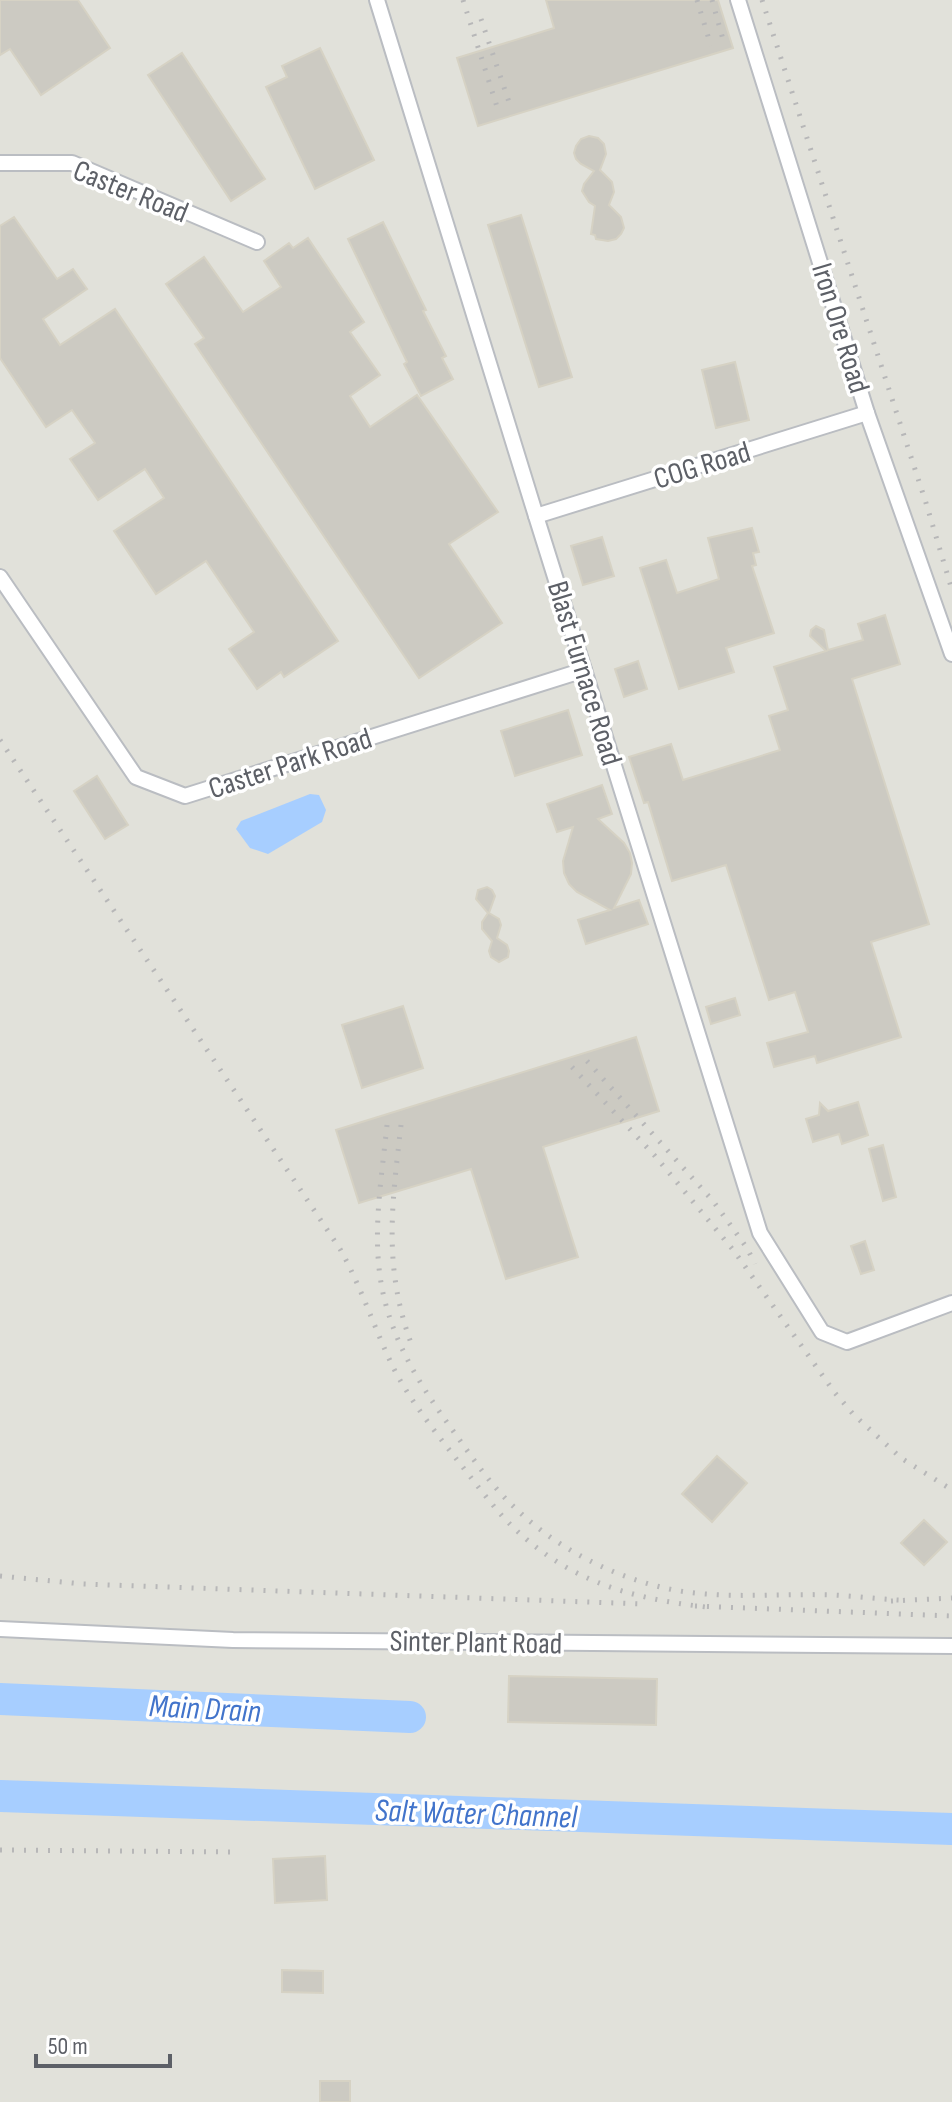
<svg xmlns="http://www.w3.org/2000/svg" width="952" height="2102" viewBox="0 0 952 2102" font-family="'Sofia Sans Condensed',sans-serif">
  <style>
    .industrial { fill: #e1e1da }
    .water { fill: #a7ceff }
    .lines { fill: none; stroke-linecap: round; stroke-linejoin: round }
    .river { stroke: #a7ceff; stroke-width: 32 }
    .building { fill: #cccac2; stroke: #d6d2c4; stroke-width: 2 }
    .minor-casing { stroke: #babdc2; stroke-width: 18 }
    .minor { stroke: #fff; stroke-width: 14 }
    .rail { stroke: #b7b7b8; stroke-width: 5; stroke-dasharray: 2 10; stroke-linecap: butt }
    .labels { text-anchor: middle; stroke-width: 7; stroke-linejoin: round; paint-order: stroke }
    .street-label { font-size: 30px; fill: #5d6067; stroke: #fff }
    .water-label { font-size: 32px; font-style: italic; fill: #4274cb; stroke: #fff }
  </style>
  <rect width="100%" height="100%" fill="#f1efe6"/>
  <rect class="industrial" x="0" y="0" width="952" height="2102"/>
  <polygon class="water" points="310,794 319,795 326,810 322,822 268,854 250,848 236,829 241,821"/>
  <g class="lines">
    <g class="river">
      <polyline points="0,1699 410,1717"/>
      <polyline points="0,1796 952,1829"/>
    </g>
  </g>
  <g class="building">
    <polygon points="0,0 78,0 110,48 41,95 10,49 0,55"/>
    <polygon points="546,0 718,0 733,48 478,126 457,58 554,28"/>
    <polygon points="320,48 374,160 315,189 266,87 287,77 282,66"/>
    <polygon points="182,53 265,179 231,201 148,75"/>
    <polygon points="589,136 598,138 604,144 606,154 600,170 612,182 614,192 609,205 621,217 624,228 621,234 616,239 608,241 596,239 595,235 591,234 595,206 589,202 582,191 584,184 594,171 581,164 576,159 574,153 576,146 581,139"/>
    <polygon points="521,215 572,377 539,387 488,225"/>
    <polygon points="14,217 57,279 73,269 87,289 43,319 60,345 115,309 338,641 284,677 281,672 257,689 229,649 254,632 206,561 156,594 114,531 164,498 145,469 98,500 70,459 95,443 72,410 46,427 0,358 0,226"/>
    <polygon points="383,222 426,310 423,311 446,356 442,358 453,379 421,396 404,364 407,362 348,239"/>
    <polygon points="308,238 364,322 350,332 380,375 350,396 370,427 417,395 498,512 449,544 502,623 419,678 195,344 204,338 166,284 204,257 243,312 281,287 264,261 289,243 293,248"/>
    <polygon points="735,362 749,420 716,428 702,370"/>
    <polygon points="752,528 759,552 753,553 756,565 752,566 774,633 726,648 734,672 679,689 640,568 666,560 677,593 719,579 708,538"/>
    <polygon points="602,537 614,576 583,585 571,546"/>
    <polygon points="885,615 900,664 852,679 929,924 871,942 901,1037 817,1063 815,1056 774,1067 767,1043 808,1032 795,992 769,1000 726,865 672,881 648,802 644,803 629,757 671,744 683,780 780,750 769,716 788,710 774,667 826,651 810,636 811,630 816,626 824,630 828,650 863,640 858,624"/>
    <polygon points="638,661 647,689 624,697 615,669"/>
    <polygon points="568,710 582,755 515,776 501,731"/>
    <polygon points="97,776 128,825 105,839 74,791"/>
    <polygon points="602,785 612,814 598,819 624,843 630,853 632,863 631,874 614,908 639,900 648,924 586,944 578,920 610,910 577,892 569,884 564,873 563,861 573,827 557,832 547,804"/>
    <polygon points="487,887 492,890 495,896 489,913 499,919 501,925 497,938 507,945 509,951 508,957 499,962 491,957 489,951 492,941 482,929 482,922 488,913 476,899 478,890"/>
    <polygon points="735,998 740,1015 711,1024 706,1007"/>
    <polygon points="403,1006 423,1068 362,1088 342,1025"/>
    <polygon points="636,1037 659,1111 543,1147 578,1257 506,1279 471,1169 359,1203 336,1130"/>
    <polygon points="858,1102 868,1135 842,1144 839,1134 813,1142 806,1119 819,1115 820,1103 828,1111"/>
    <polygon points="883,1145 896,1197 883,1201 869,1149"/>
    <polygon points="865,1241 874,1270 861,1274 851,1246"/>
    <polygon points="717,1456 747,1483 712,1522 682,1494"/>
    <polygon points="924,1520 947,1542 924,1565 901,1543"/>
    <polygon points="509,1676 657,1679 656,1725 508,1722"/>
    <polygon points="325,1856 327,1900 275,1903 273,1859"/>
    <polygon points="282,1970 323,1971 323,1993 282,1992"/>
    <rect x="320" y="2081" width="30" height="21"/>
  </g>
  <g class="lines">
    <g class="minor-casing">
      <g id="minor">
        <polyline points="377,0 536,516 760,1233 822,1332 847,1342 952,1303"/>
        <polyline points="738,0 867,413 952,654"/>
        <polyline points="0,163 72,163 257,242"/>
        <polyline points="536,516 867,413"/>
        <polyline points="0,577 136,777 185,796 584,670"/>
        <polyline points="0,1629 233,1640 952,1646"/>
      </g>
    </g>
    <use href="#minor" class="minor"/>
    <g class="rail">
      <polyline points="463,0 499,113"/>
      <polyline points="697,0 711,46"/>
      <polyline points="712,0 724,43"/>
      <polyline points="762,0 926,503 952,590"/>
      <polyline points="481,19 511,108"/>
      <path d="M 0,740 L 340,1249 C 362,1288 375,1331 395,1371 C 412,1403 436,1433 458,1461 C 473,1480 488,1500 504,1518 C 562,1579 626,1598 706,1607"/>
      <polyline points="587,1061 713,1201 747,1248 755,1264"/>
      <polyline points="572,1067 655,1156 734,1251 835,1393 854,1415 901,1458 952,1490"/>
      <path d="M 387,1125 C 382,1175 373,1226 380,1276 C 388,1334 417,1381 451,1428 C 470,1454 488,1482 511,1504 C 554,1547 610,1576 669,1589 C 723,1600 778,1593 833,1595 C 855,1596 877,1599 899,1600"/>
      <path d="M 401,1125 C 392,1204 383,1266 411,1343"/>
      <polyline points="0,1576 83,1584 643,1604"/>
      <polyline points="891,1601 952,1598"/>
      <polyline points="695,1606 952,1616"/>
      <polyline points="0,1850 233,1852"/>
    </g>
  </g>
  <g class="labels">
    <g class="street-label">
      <text transform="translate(131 191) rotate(22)" y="10">Caster Road</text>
      <text transform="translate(841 328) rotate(73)" y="10">Iron Ore Road</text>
      <text transform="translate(702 465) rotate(-17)" y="10">COG Road</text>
      <text transform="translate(585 673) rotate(73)" y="10">Blast Furnace Road</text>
      <text transform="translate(290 763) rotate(-18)" y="10">Caster Park Road</text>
      <text transform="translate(476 1642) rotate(1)" y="10">Sinter Plant Road</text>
    </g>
    <g class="water-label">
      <text transform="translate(205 1708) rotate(3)" y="11">Main Drain</text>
      <text transform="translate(476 1813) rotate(2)" y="11">Salt Water Channel</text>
    </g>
  </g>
  <path d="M36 2054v12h134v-12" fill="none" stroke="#5d6067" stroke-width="4"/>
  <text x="48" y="2054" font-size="24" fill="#5d6067" stroke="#ffffff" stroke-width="6" paint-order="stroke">50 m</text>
</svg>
